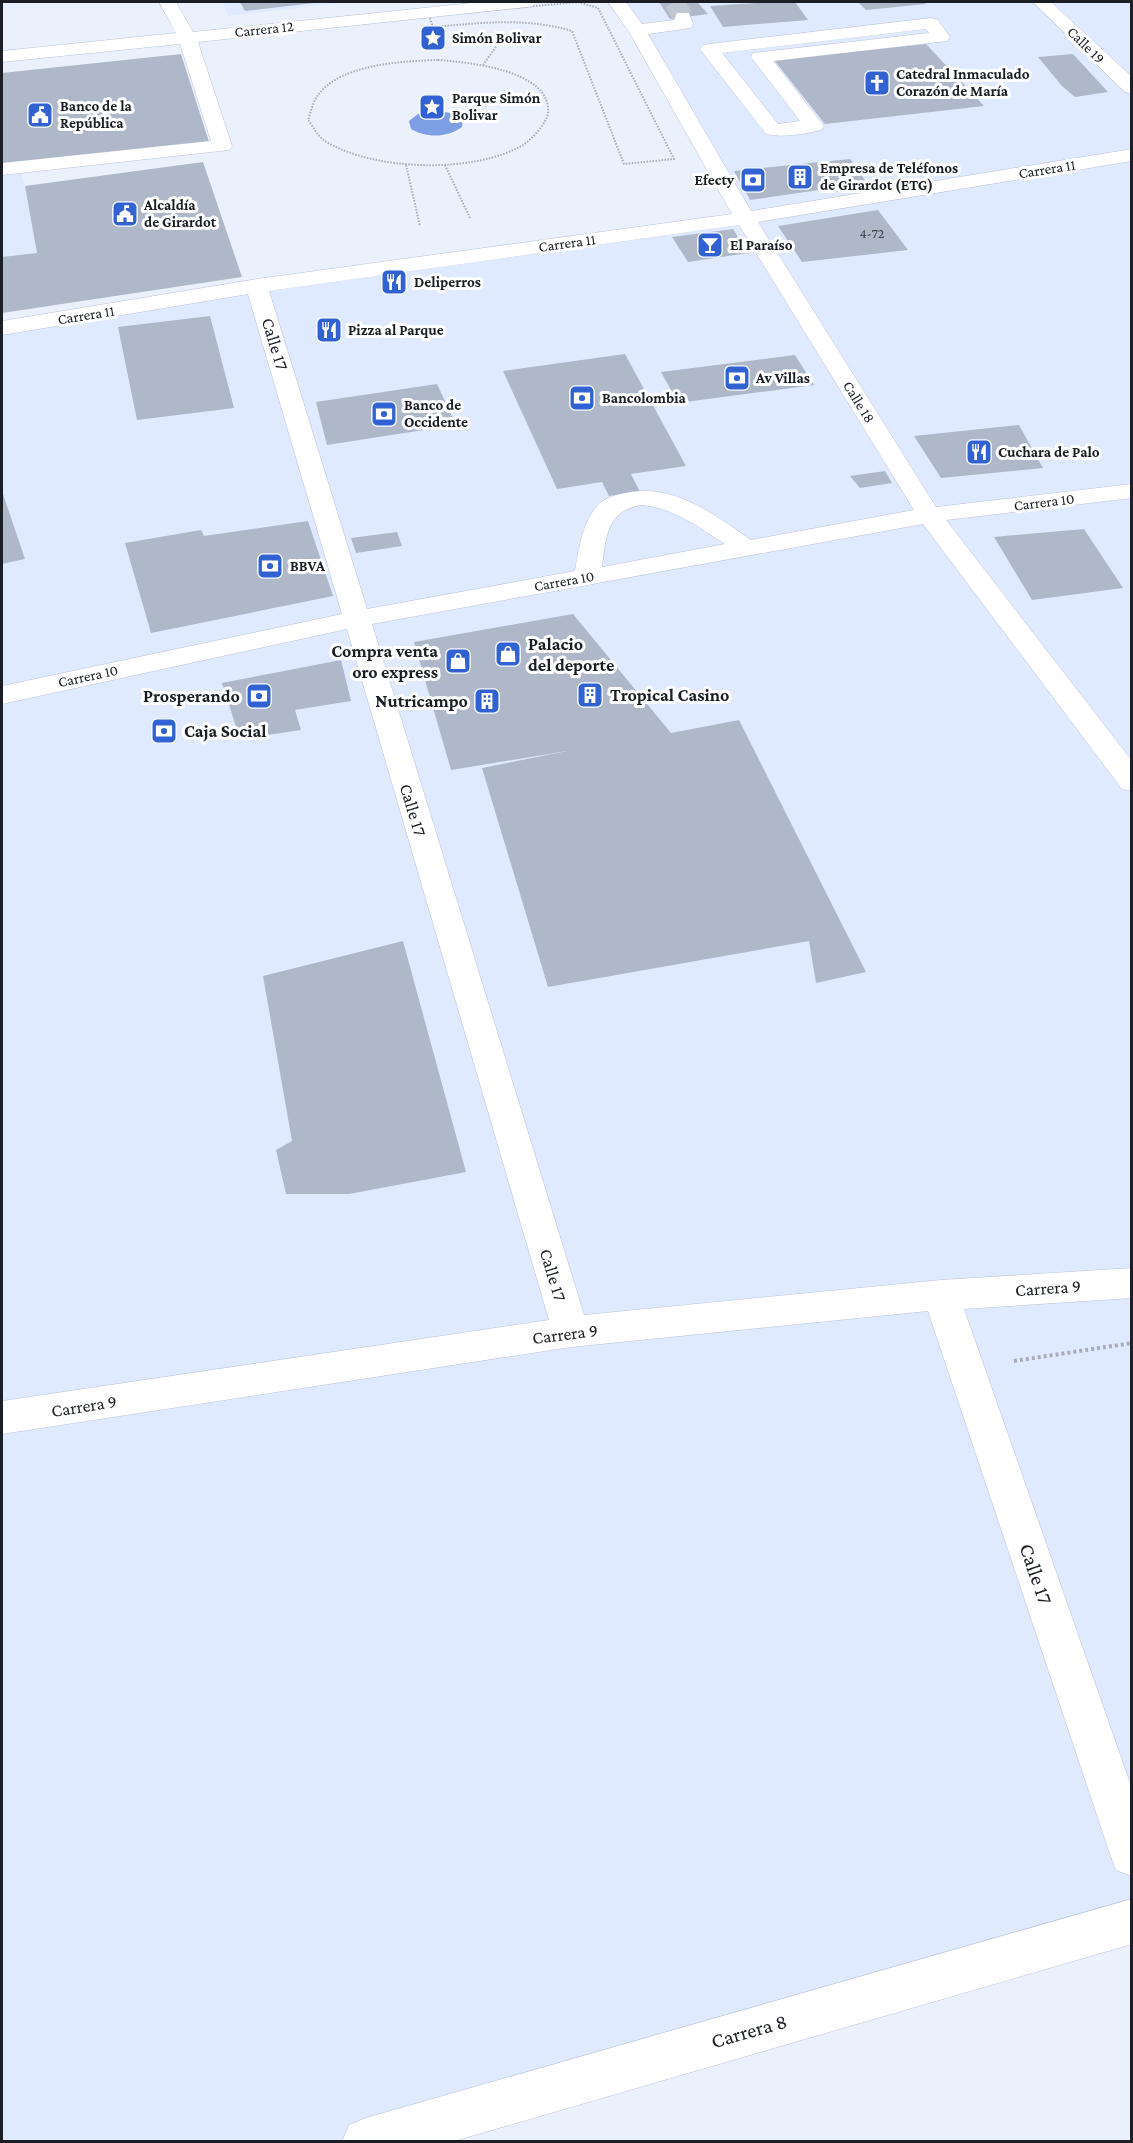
<svg xmlns="http://www.w3.org/2000/svg" width="1133" height="2143" viewBox="0 0 1133 2143" font-family="'Crimson Pro',serif">
  <style>
    .built { fill: #e0eaff }
    .water { fill: #7e9fe3 }
    .building { fill: #aeb8c9 }
    .lines { fill: none; stroke-linecap: round; stroke-linejoin: round }
    .minor-tunnel { stroke: #c1c7d1; stroke-width: 20; stroke-dasharray: 20 10; stroke-linecap: butt }
    .minor-casing { stroke: #bac3d5; stroke-width: 1 }
    .path-far1 { stroke: #a8adb7; stroke-width: 2; stroke-dasharray: 1.5 1.5; stroke-linecap: butt }
    .path { stroke: #a8adb7; stroke-width: 4; stroke-dasharray: 3 3; stroke-linecap: butt }
    .minor { fill: #fff; fill-rule: evenodd }
    .labels { text-anchor: middle; stroke-width: 6; stroke-linejoin: round; paint-order: stroke }
    .far-number-label { font-size: 14px; fill: #40454e }
    .far-street-label { font-size: 15px; fill: #1b1f25; stroke: #fff }
    .far-poi-label { font-size: 15px; font-weight: bold; fill: #1b1f25; stroke: #fff; text-anchor: start }
    .street-label { font-size: 18px; fill: #1b1f25; stroke: #fff }
    .poi-label { font-size: 18px; font-weight: bold; fill: #1b1f25; stroke: #fff; text-anchor: start }
    .near-street-label { font-size: 21px; fill: #1b1f25; stroke: #fff }
  </style>
  <rect width="100%" height="100%" fill="#ebf1fc"/>
  <g class="built">
    <polygon points="223,2 350,2 228,16"/>
    <polygon points="622,2 1131,2 1131,1921 366,2141 2,2142 2,328 744,218"/>
    <polygon points="21,168 36,242 45,307 2,313 2,170"/>
  </g>
  <path class="water" d="M 435,111 L 452,113 L 463,119 L 462,127 C 447,138 426,138 411,129 L 409,121 L 418,114 Z"/>
  <g class="building">
    <polygon points="240,2 314,2 314,3 245,11"/>
    <polygon points="659,2 697,2 708,14 670,19"/>
    <polygon points="770,2 795,2 808,20 723,27 710,6"/>
    <polygon points="858,2 924,2 926,4 866,10"/>
    <polygon points="926,44 984,106 825,124 774,60"/>
    <polygon points="181,54 209,142 2,170 2,73"/>
    <polygon points="1073,54 1108,92 1075,97 1062,86 1038,57"/>
    <polygon points="850,159 867,183 750,200 734,171"/>
    <polygon points="203,162 242,277 2,313 2,257 37,253 25,186"/>
    <polygon points="878,210 908,250 802,262 778,226"/>
    <polygon points="733,229 748,253 688,262 672,237"/>
    <polygon points="210,316 234,408 137,420 118,327"/>
    <polygon points="625,354 686,466 631,474 640,492 609,496 602,482 557,489 503,371"/>
    <polygon points="795,355 814,385 678,403 661,372"/>
    <polygon points="437,384 456,425 327,445 316,402"/>
    <polygon points="1019,425 1043,468 941,478 914,436"/>
    <polygon points="885,471 892,483 860,488 850,476"/>
    <polygon points="2,491 25,559 2,564"/>
    <polygon points="308,521 333,596 151,633 125,543 201,530 204,536"/>
    <polygon points="1084,529 1123,588 1032,600 994,537"/>
    <polygon points="397,532 402,546 356,553 351,538"/>
    <polygon points="573,614 671,733 739,720 866,972 816,983 809,941 548,987 482,768 567,751 451,770 414,642"/>
    <polygon points="341,660 351,701 295,710 301,730 240,739 222,683"/>
    <polygon points="403,941 466,1172 349,1194 286,1194 276,1150 292,1141 263,976"/>
  </g>
  <g class="lines">
    <polyline class="minor-tunnel" points="674,2 683,17"/>
    <g class="minor-casing">
      <g id="minor">
        <polygon points="159,2 176,2 193,32 481,2 536,2 533,6 527,7 198,42 232,146 229,150 2,175 3,163 211,141 180,44 2,62 2,51 176,33"/>
        <path d="M 608,2 L 626,2 L 642,24 L 674,20 L 677,13 L 689,13 L 693,24 L 690,28 L 648,34 L 751,211 L 1132,149 L 1132,161 L 758,222 L 936,507 L 1132,484 L 1132,498 L 946,520 L 1132,761 L 1132,791 L 1122,789 L 923,524 L 372,624 L 584,1315 L 941,1280 L 1132,1268 L 1132,1298 L 964,1309 L 1132,1789 L 1132,1876 L 1116,1870 L 1110,1854 L 928,1311 L 571,1347 L 2,1434 L 2,1401 L 549,1320 L 347,629 L 2,704 L 2,686 L 342,614 L 248,294 L 2,335 L 2,321 L 257,279 L 732,214 L 628,30 ZM 739,225 L 914,510 L 751,540 C 712,513 671,481 621,494 C 612,496 603,499 597,506 C 582,524 579,549 575,571 L 367,609 L 269,291 ZM 642,505 C 674,508 699,527 725,544 L 602,567 C 606,536 607,510 642,505 Z"/>
        <polygon points="1033,2 1051,2 1132,77 1132,94 1125,92"/>
        <path d="M 931,18 L 937,19 L 950,37 L 947,41 L 773,61 L 824,126 L 821,130 C 805,134 782,138 766,134 L 700,49 L 703,45 L 709,44 ZM 926,29 L 929,33 L 753,53 L 751,57 L 800,121 L 778,124 L 722,53 Z"/>
        <polygon points="1132,1899 1132,1944 451,2142 342,2142 349,2125 366,2118"/>
      </g>
    </g>
    <g class="path-far1">
      <path d="M 578,2 L 598,8 L 674,159 L 624,164 L 572,31 C 525,17 481,23 433,27 L 429,16 Z"/>
      <path d="M 438,60 C 467,62 552,70 548,113 C 547,123 532,139 523,145 C 474,174 373,171 325,141 C 318,137 313,126 308,120 C 311,112 313,100 319,94 C 341,64 404,61 438,60 Z"/>
      <polyline points="483,65 500,41"/>
      <polyline points="406,165 420,226"/>
      <polyline points="445,165 470,218"/>
    </g>
    <polyline class="path" points="1014,1361 1132,1343"/>
    <use href="#minor" class="minor"/>
  </g>
  <defs>
    <g id="sight-square" transform="scale(1.35)"><rect x="-9" y="-9" width="18" height="18" rx="4" fill="#3261d1" stroke="#fff"/><path d="M0-6L1.8-2.2L6-1.7L2.9 1.2L3.7 5.4L0 3.3L-3.7 5.4L-2.9 1.2L-6-1.7L-1.8-2.2Z" fill="#fff"/></g>
    <g id="church-square" transform="scale(1.35)"><rect x="-9" y="-9" width="18" height="18" rx="4" fill="#3261d1" stroke="#fff"/><path d="M-1.2-6h2.4v3.5h3.3v2.4h-3.3V6h-2.4V-.1h-3.3v-2.4h3.3Z" fill="#fff"/></g>
    <g id="civic-square" transform="scale(1.35)"><rect x="-9" y="-9" width="18" height="18" rx="4" fill="#3261d1" stroke="#fff"/><path d="M-.6-6.5H3V-4.5H.6V-3L4-1V1h2V6H-6V1h2V-1L-.6-3ZM-1.2 2.5V6h2.4V2.5Z" fill="#fff"/></g>
    <g id="building-square" transform="scale(1.35)"><rect x="-9" y="-9" width="18" height="18" rx="4" fill="#3261d1" stroke="#fff"/><path d="M-4-6H4V6H1V3H-1V6H-4ZM-2.5-4.3h1.7v1.8h-1.7ZM.8-4.3h1.7v1.8H.8ZM-2.5-1h1.7V.8h-1.7ZM.8-1h1.7V.8H.8Z" fill="#fff"/></g>
    <g id="bank-square" transform="scale(1.35)"><rect x="-9" y="-9" width="18" height="18" rx="4" fill="#3261d1" stroke="#fff"/><path d="M-6-4H6V4H-6ZM0-2.3a2.3 2.3 0 1 0 0 4.6a2.3 2.3 0 1 0 0-4.6Z" fill="#fff"/></g>
    <g id="bar-square" transform="scale(1.35)"><rect x="-9" y="-9" width="18" height="18" rx="4" fill="#3261d1" stroke="#fff"/><path d="M-6-5H6L.8 .8V4.5H3.5V6h-7V4.5H-.8V.8Z" fill="#fff"/></g>
    <g id="restaurant-square" transform="scale(1.35)"><rect x="-9" y="-9" width="18" height="18" rx="4" fill="#3261d1" stroke="#fff"/><path d="M-5-6h1v4h1v-4h1v4h1v-4h1v5L-1.5 .5V6h-2V.5L-5-1ZM5-6V6H3V1.5H1.5Q1.5-4 5-6Z" fill="#fff"/></g>
    <g id="shop-square" transform="scale(1.35)"><rect x="-9" y="-9" width="18" height="18" rx="4" fill="#3261d1" stroke="#fff"/><path d="M-5-2.5h2.3a2.7 3.5 0 0 1 5.4 0H5L5.5 6h-11ZM-1.5-2.5h3a1.5 2.3 0 0 0-3 0Z" fill="#fff"/></g>
  </defs>
  <g fill-rule="evenodd">
    <use href="#sight-square" x="433" y="38"/>
    <use href="#church-square" x="877" y="83"/>
    <use href="#sight-square" x="432" y="107"/>
    <use href="#civic-square" x="40" y="115"/>
    <use href="#building-square" x="800" y="177"/>
    <use href="#bank-square" x="753" y="180"/>
    <use href="#civic-square" x="125" y="214"/>
    <use href="#bar-square" x="710" y="245"/>
    <use href="#restaurant-square" x="394" y="282"/>
    <use href="#restaurant-square" x="329" y="330"/>
    <use href="#bank-square" x="737" y="378"/>
    <use href="#bank-square" x="582" y="398"/>
    <use href="#bank-square" x="384" y="414"/>
    <use href="#restaurant-square" x="979" y="452"/>
    <use href="#bank-square" x="270" y="566"/>
    <use href="#shop-square" x="508" y="654"/>
    <use href="#shop-square" x="458" y="661"/>
    <use href="#building-square" x="590" y="695"/>
    <use href="#bank-square" x="259" y="696"/>
    <use href="#building-square" x="487" y="701"/>
    <use href="#bank-square" x="164" y="731"/>
  </g>
  <g class="labels">
    <g class="far-number-label">
      <text x="872" y="238">4-72</text>
    </g>
    <g class="far-street-label">
      <text transform="translate(264 29) rotate(-6)" y="5">Carrera 12</text>
      <text transform="translate(1086 45) rotate(44)" y="5">Calle 19</text>
      <text transform="translate(1047 169) rotate(-9)" y="5">Carrera 11</text>
      <text transform="translate(567 243) rotate(-8)" y="5">Carrera 11</text>
      <text transform="translate(86 315) rotate(-9)" y="5">Carrera 11</text>
      <text transform="translate(859 402) rotate(58)" y="5">Calle 18</text>
      <text transform="translate(1044 502) rotate(-7)" y="5">Carrera 10</text>
      <text transform="translate(564 581) rotate(-10)" y="5">Carrera 10</text>
      <text transform="translate(88 676) rotate(-12)" y="5">Carrera 10</text>
    </g>
    <g class="far-poi-label">
      <text x="452" y="43">Simón Bolivar</text>
      <text x="896" y="79">Catedral Inmaculado<tspan x="896" dy="17">Corazón de María</tspan></text>
      <text x="452" y="103">Parque Simón<tspan x="452" dy="17">Bolivar</tspan></text>
      <text x="60" y="111">Banco de la<tspan x="60" dy="17">República</tspan></text>
      <text x="820" y="173">Empresa de Teléfonos<tspan x="820" dy="17">de Girardot (ETG)</tspan></text>
      <text x="734" y="185" text-anchor="end">Efecty</text>
      <text x="144" y="210">Alcaldía<tspan x="144" dy="17">de Girardot</tspan></text>
      <text x="730" y="250">El Paraíso</text>
      <text x="414" y="287">Deliperros</text>
      <text x="348" y="335">Pizza al Parque</text>
      <text x="756" y="383">Av Villas</text>
      <text x="602" y="403">Bancolombia</text>
      <text x="404" y="410">Banco de<tspan x="404" dy="17">Occidente</tspan></text>
      <text x="998" y="457">Cuchara de Palo</text>
      <text x="290" y="571">BBVA</text>
    </g>
    <g class="street-label">
      <text transform="translate(275 344) rotate(73)" y="6">Calle 17</text>
      <text transform="translate(413 810) rotate(73)" y="6">Calle 17</text>
      <text transform="translate(553 1275) rotate(73)" y="6">Calle 17</text>
      <text transform="translate(1048 1288) rotate(-4)" y="6">Carrera 9</text>
      <text transform="translate(565 1334) rotate(-7)" y="6">Carrera 9</text>
      <text transform="translate(84 1406) rotate(-9)" y="6">Carrera 9</text>
    </g>
    <g class="poi-label">
      <text x="528" y="650">Palacio<tspan x="528" dy="21">del deporte</tspan></text>
      <text x="438" y="657" text-anchor="end">Compra venta<tspan x="438" dy="21">oro express</tspan></text>
      <text x="610" y="701">Tropical Casino</text>
      <text x="240" y="702" text-anchor="end">Prosperando</text>
      <text x="468" y="707" text-anchor="end">Nutricampo</text>
      <text x="184" y="737">Caja Social</text>
    </g>
    <g class="near-street-label">
      <text transform="translate(1036 1574) rotate(71)" y="7">Calle 17</text>
      <text transform="translate(749 2031) rotate(-16)" y="7">Carrera 8</text>
    </g>
  </g>
  <rect width="1133" height="2143" fill="none" stroke="#1b1f25" stroke-width="6"/>
</svg>
